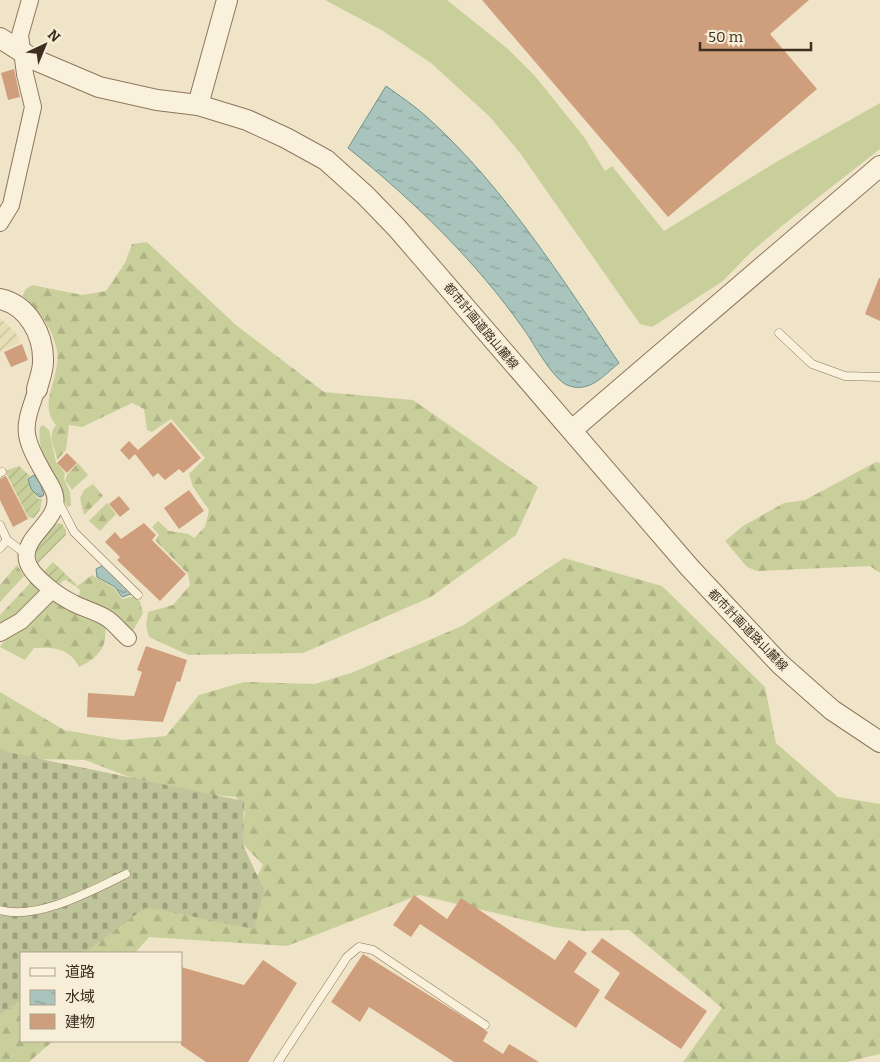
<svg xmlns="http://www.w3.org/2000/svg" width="880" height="1062" viewBox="0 0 880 1062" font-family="Bitter,'Noto Sans JP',serif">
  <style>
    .farmland { fill: url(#farmland-furrows) }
    .grass { fill: #c9cf9b }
    .forest { fill: url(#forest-firs) }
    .cemetery { fill: url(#cemetery-stones) }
    .garden { fill: url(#garden-furrows) }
    .water { fill: url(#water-ripples); stroke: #6f938a }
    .building { fill: #cf9f7d }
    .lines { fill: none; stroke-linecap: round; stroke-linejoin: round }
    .service-casing { stroke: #8d765c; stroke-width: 9 }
    .minor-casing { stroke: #8d765c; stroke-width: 18 }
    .tertiary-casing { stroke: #8d765c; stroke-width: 22 }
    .service { stroke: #faf1dc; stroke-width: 8 }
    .minor { stroke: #faf1dc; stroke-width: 16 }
    .tertiary { stroke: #faf1dc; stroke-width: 20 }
    .labels { text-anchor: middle; stroke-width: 4; stroke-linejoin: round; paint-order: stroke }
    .street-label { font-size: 12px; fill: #3d2e20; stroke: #f7eed8 }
  </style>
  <defs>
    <pattern id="farmland-furrows" width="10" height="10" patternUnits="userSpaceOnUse" patternTransform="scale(1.25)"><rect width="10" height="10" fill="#e6deb5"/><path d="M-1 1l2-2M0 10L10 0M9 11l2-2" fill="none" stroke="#c6bf9b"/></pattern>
    <pattern id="forest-firs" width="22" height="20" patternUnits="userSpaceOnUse" patternTransform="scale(1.25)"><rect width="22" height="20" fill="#c9cf9b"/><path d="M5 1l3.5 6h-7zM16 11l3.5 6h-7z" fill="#aeb285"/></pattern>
    <pattern id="cemetery-stones" width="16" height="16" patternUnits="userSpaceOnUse" patternTransform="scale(1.25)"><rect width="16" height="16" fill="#bfc49a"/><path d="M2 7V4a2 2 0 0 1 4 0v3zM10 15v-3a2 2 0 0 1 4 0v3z" fill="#9ca07d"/></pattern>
    <pattern id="garden-furrows" width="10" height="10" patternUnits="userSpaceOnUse" patternTransform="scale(1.25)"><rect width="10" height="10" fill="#c9cf9b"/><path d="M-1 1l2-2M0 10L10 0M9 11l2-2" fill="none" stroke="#aeb285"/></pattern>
    <pattern id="water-ripples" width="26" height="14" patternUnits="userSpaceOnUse" patternTransform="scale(1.25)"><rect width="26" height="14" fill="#a9c4bc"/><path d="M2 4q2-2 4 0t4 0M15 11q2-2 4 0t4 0" fill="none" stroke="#8ba098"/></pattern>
  </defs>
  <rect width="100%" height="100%" fill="#f0e4c8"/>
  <polygon class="farmland" points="0,318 15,332 20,342 0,352"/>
  <g class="grass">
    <polygon points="325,0 447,0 508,49 535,76 584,137 605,171 612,166 664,231 778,161 880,103 880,149 783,225 751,252 723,281 652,327 640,324 520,153 490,117 431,63 383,31"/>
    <path d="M 43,425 L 49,430 L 56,462 L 65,473 L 64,479 L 70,492 L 71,506 L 67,507 C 59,481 35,456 40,427 Z"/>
  </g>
  <g class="forest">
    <path d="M 147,242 L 236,325 L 324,392 L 413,400 L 538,487 L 516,535 L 431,597 L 303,653 L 188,655 L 149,637 L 146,626 L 148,612 L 173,605 L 190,585 L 188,574 L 155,540 L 159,535 L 152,527 L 158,521 L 169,531 L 189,534 L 194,538 L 205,527 L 209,510 L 193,487 L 189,474 L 205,458 L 171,419 L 152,432 L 147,430 L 144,409 L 132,403 L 82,427 L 69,425 L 66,450 L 57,460 C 55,445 46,438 56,425 C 37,404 61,378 57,351 C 53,328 39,311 23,296 L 25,290 L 32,285 L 82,295 L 106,291 L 125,263 L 132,244 Z"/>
    <polygon points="876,462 880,463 880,573 870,566 757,571 747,567 725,541 743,526 784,503 805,500"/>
    <polygon points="78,463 88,475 72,490 65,480 67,475"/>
    <polygon points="93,484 103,496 84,515 80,498 84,490"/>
    <polygon points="107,503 116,514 100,531 89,521"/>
    <polygon points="564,558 662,586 765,687 776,743 838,797 880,804 880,1054 847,1062 683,1062 722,1008 629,930 583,931 554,927 419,895 287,946 149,937 135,953 32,953 139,891 243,904 263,865 240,841 245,813 236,797 195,793 137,780 85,760 33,759 0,780 0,692 64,730 122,740 166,736 199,695 244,682 315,684 351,673 462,626"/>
    <polygon points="17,565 24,576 0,602 0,585"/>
    <polygon points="92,575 114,588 122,599 135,596 140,602 143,613 133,631 113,613 79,596 80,590 76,587"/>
    <polygon points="31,582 41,593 22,612 0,627 0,615"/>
    <path d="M 49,599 L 81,617 L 105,626 C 108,647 98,658 79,667 C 70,648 53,647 34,648 L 25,660 L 0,647 C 1,642 42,606 49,599 Z"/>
    <polygon points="21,959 21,1041 53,1041 29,1062 0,1062 0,972"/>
  </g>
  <polygon class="cemetery" points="0,748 7,752 244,801 243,845 264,890 254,929 146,907 84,953 21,953 21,1000 0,1015"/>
  <g class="garden">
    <polygon points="19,466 30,476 27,479 38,499 42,499 40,510 34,518 28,517 5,471"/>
    <path d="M 58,523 L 62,524 L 66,530 L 66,535 L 38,563 C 30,547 45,532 58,523 Z"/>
    <polygon points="53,562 77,585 75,586 66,580 62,581 61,584 53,581 44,571"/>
  </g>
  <g class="water">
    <path d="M 386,86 C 400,96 415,106 428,118 C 505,188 561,277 619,363 C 603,376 589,394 567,385 C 553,379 534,344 525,331 C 476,261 414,201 348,148 Z"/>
    <polygon points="34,475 40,482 44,495 41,497 39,497 31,489 28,479"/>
    <polygon points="104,565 130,590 131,594 122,597 115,587 97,577 96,569"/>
  </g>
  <g class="building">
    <polygon points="482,0 809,0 770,34 817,89 668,217"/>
    <polygon points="14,69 20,97 8,100 1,73"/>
    <polygon points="879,278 880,278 880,321 865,314"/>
    <polygon points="22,344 28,360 11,367 4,352"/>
    <polygon points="171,422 201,458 183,473 179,469 165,480 158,473 153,477 135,454 129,460 120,450 129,441 138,450"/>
    <polygon points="67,453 77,463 67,473 57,463"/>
    <polygon points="6,476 28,519 13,527 0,500 0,479"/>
    <polygon points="189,490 204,511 179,529 164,508"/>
    <polygon points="119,496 130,509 120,517 109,504"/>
    <polygon points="144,523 156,535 152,540 186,574 160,601 117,560 120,557 105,542 115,532 121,539"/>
    <polygon points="146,646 187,660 180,682 177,681 163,722 87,717 88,693 134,696 142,672 137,670"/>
    <polygon points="414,895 447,919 461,898 555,960 569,940 587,953 574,972 600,990 576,1028 420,924 411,937 393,925"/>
    <polygon points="602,938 707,1011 681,1049 604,998 620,973 591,952"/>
    <polygon points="363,954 488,1032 483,1041 503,1054 509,1044 539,1062 454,1062 369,1007 360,1022 331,1002"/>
    <polygon points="263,960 297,983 248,1062 206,1062 181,1045 181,967 244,985"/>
  </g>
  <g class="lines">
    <g class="service-casing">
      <g id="service">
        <polyline points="779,333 812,364 845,376 880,377"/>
        <polyline points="0,473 2,472"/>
        <polyline points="58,501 74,532 138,595"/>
        <polyline points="0,525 7,540 26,554"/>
        <polyline points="0,548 7,540"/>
        <path d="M 0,910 C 37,921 93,890 126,874"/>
        <polyline points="278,1062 347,957 359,947 373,950 485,1025"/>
      </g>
    </g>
    <g class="minor-casing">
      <g id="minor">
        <polyline points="0,223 11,205 33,107 25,74 20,35 30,0"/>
        <path d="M 37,389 C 24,426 21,433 41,468 C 45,476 51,484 54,492 C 64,520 22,534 27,560 C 30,576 59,596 73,603 C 84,609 98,612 108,619 C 115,624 121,632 128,638"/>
        <polyline points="0,633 21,621 52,590"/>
      </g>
    </g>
    <g class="tertiary-casing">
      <g id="tertiary">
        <polyline points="0,38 33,59 99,87 157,100 198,105 247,120 286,138 326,160 365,195 397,228 690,568 780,664 832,710 880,742"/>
        <polyline points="198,105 227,0"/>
        <path d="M 0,299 C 28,305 44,335 43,362 C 43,371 39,380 37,389"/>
        <polyline points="572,430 880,166"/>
      </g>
    </g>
    <use href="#service" class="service"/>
    <use href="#minor" class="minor"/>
    <use href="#tertiary" class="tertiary"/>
  </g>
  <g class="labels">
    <g class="street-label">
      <text transform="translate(481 326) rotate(50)" y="4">都市計画道路山麓線</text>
      <text transform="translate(748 630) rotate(46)" y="4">都市計画道路山麓線</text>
    </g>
  </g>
  <rect x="20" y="952" width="162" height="90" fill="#f7eed8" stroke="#ada18e"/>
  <rect x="30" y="968" width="25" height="8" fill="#faf1dc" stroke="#ada18e"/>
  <text x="65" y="977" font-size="15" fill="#3d2e20">道路</text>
  <rect x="30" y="990" width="25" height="15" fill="url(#water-ripples)" stroke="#ada18e"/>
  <text x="65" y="1002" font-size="15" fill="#3d2e20">水域</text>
  <rect x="30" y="1014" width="25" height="15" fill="#cf9f7d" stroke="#ada18e"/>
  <text x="65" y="1027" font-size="15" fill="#3d2e20">建物</text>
  <g transform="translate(45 45) rotate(44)" stroke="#f7eed8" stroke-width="4" paint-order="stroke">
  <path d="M0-4L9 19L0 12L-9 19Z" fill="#3d2e20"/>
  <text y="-8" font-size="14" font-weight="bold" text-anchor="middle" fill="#3d2e20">N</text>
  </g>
  <path d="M700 42v8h111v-8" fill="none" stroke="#3d2e20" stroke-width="2.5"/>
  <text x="708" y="42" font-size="15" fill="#3d2e20" stroke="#f7eed8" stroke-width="4" paint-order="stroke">50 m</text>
</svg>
